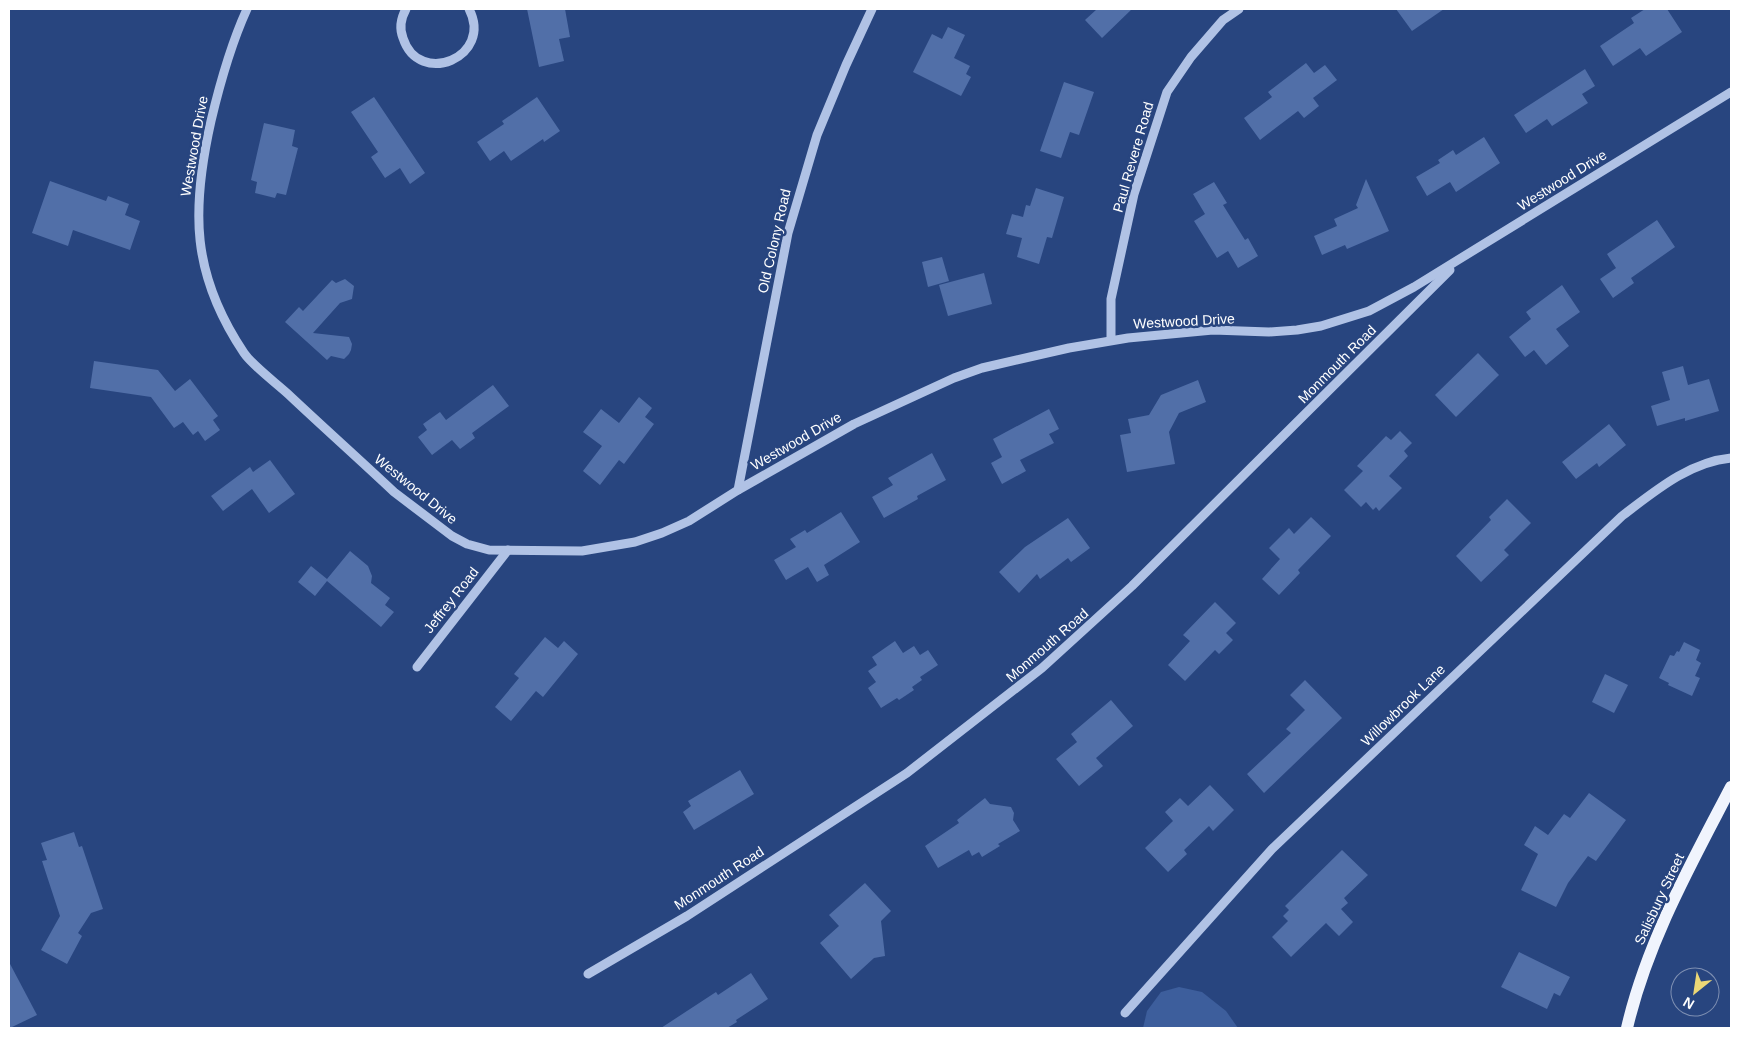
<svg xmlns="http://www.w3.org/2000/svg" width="1740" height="1037" viewBox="0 0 1740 1037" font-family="Helvetica,sans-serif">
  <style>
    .green { fill: #3d5e9c }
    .building { fill: #516fa8 }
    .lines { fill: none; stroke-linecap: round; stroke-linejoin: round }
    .minor { stroke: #b0c2e5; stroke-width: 9 }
    .major { stroke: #f0f4fd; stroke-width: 12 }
    .labels { text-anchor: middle; stroke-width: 5; stroke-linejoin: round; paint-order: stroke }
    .street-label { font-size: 14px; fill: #fff; stroke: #28457f }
  </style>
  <rect width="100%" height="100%" fill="#28457f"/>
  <polygon class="green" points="1179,987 1202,992 1226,1011 1238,1028 1143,1028 1147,1011 1161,992"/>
  <g class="building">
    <polygon points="527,9 565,9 570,37 559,39 564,61 539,67"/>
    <polygon points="1097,9 1132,9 1102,38 1085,20"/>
    <polygon points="1396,9 1444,9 1412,31"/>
    <polygon points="1645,9 1667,9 1682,32 1646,56 1640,48 1613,66 1600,46 1634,23 1631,18"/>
    <polygon points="948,27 965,35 954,58 970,66 966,74 971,77 961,96 913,72 932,34 942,39"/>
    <polygon points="1306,63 1314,73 1325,65 1337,80 1313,98 1319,106 1304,118 1298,111 1260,140 1244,118 1272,97 1268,92"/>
    <polygon points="1585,69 1595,86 1582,94 1588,103 1552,126 1547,119 1526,133 1514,115"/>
    <polygon points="1064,82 1094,92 1079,135 1070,132 1061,158 1040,151"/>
    <polygon points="374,97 425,173 410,184 400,168 385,178 371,157 378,152 351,112"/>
    <polygon points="537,97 560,131 544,142 543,139 511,161 504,151 490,161 477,142 504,124 502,121"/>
    <polygon points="264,123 295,130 292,146 298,148 286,195 277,193 275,198 255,193 257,182 251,180"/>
    <polygon points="1484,137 1500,163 1456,192 1450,182 1427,196 1416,177 1440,163 1438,160 1453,150 1456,155"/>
    <polygon points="1366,179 1389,231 1347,249 1345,245 1322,255 1314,236 1337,226 1334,219 1358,208 1356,205"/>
    <polygon points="50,181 106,201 108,196 129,204 125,215 140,221 130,250 73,230 68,246 32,233"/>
    <polygon points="1214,182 1227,203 1223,205 1245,240 1248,238 1258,256 1238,268 1228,251 1217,258 1194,221 1205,214 1193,194"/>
    <polygon points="1036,188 1064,197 1052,238 1047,237 1039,264 1017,257 1022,238 1006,234 1012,214 1023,217 1026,205 1030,206"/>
    <polygon points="1657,220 1675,247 1631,278 1634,283 1613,298 1600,279 1616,268 1607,254"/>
    <polygon points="942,257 949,281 928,287 922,262"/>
    <polygon points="984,273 992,304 948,316 939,285"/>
    <polygon points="345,279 354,286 352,299 340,303 313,333 349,337 352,344 351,350 349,354 344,359 331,356 327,360 285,322 299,307 303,311 332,280 336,283"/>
    <polygon points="1562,285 1580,312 1556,329 1569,346 1546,365 1534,350 1525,357 1509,337 1531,319 1526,312"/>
    <polygon points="1478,353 1499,375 1456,417 1435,395"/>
    <polygon points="94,361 158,370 175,391 190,379 218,416 213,420 220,430 205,441 198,431 193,435 183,422 174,428 151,397 90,388"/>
    <polygon points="1683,366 1688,385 1709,379 1719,411 1685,421 1685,418 1657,426 1651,406 1670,400 1662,372"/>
    <polygon points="1198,380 1206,402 1179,413 1169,432 1175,464 1127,472 1120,435 1131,433 1128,419 1149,415 1161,395"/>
    <polygon points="493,385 509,406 472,433 475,438 460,449 452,440 432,455 418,437 427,430 423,424 440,412 446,420"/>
    <polygon points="639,397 652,408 645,417 654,424 624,464 619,460 600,485 583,471 602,446 583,432 601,409 619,423"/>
    <polygon points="1049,409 1059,429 1049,434 1054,443 1020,460 1026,471 1002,484 991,463 1002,457 993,439"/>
    <polygon points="1609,424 1626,445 1599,467 1597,463 1576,479 1562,462"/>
    <polygon points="1400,431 1412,443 1404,451 1408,456 1389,476 1402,488 1379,511 1376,507 1373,510 1366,502 1361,507 1344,490 1363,471 1357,466 1386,436 1391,440"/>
    <polygon points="932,453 946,480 917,496 918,499 884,518 872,497 893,485 888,478"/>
    <polygon points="270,460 295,494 269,513 252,489 223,511 211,496 250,467 253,472"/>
    <polygon points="1507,499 1531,523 1504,550 1509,555 1481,582 1456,556 1491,520 1489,517"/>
    <polygon points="841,512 860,542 824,565 829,575 817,582 808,567 786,580 774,560 796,547 790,539 805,530 807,533"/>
    <polygon points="1311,517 1331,536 1298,570 1300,573 1279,595 1262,579 1280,559 1269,548 1289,528 1294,534"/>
    <polygon points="1068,518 1090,548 1071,562 1068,558 1040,579 1037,574 1019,593 999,572 1025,547"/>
    <polygon points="350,551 368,566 372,576 371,583 390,598 385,605 394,612 381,627 327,581 315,596 298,582 311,566 327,579"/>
    <polygon points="1215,602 1236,623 1226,633 1233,640 1219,654 1215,650 1185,681 1168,665 1190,641 1183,635"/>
    <polygon points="545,637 558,648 564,641 578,654 543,697 536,691 511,721 495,707 519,678 514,674"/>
    <polygon points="895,641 903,653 914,646 920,655 928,650 938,665 920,677 922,680 912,687 914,690 899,700 897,698 881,708 868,688 876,682 868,671 877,665 872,657"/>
    <polygon points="1684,642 1700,650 1696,660 1701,663 1695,676 1700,678 1692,696 1668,685 1669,683 1659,678 1670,655 1674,656 1677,651 1679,652"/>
    <polygon points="1605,674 1628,685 1614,713 1592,702"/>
    <polygon points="1305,680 1342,718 1264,793 1247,774 1291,733 1286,729 1305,710 1290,695"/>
    <polygon points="1111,700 1133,726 1096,758 1103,766 1079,786 1056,759 1077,742 1071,734"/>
    <polygon points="740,770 754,794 694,830 683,812 691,806 688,801"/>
    <polygon points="1210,785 1234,810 1213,831 1209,826 1184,850 1187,854 1168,872 1145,848 1173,821 1165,812 1180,798 1188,806"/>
    <polygon points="1589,793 1626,820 1596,861 1588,856 1568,883 1556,907 1521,890 1538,854 1524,845 1535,826 1548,835 1564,814 1570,818"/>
    <polygon points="985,798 990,804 1011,807 1014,813 1013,820 1020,831 998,844 1000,846 982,857 979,852 972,856 969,850 938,868 925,846 959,823 957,820"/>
    <polygon points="74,832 79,847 82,846 103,909 91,913 78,933 82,936 67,964 41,950 60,916 42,861 47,860 41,843"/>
    <polygon points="1342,850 1368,875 1344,898 1348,903 1341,909 1353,922 1339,936 1326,923 1291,957 1272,937 1288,921 1283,916 1289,910 1285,906"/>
    <polygon points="865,883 891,911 881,921 885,956 874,958 851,979 820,943 839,926 829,915"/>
    <polygon points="1519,952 1570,977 1560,996 1554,993 1547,1009 1501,987"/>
    <polygon points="9,962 37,1015 10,1028 9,1028"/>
    <polygon points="751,973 768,999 736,1020 737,1022 727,1028 661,1028 716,992 718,995"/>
  </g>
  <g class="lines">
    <g class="minor">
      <path d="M 247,9 C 231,44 220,83 211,121 C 191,210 191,274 244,353 C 252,365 276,383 288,394 C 323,427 359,459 394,492 L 452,536 L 467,544 L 489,550 L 582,551 L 635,542 L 662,533 L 689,521 L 738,490 L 854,424 L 954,378 L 982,368 L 1069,348 L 1128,338 L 1213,330 L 1269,332 L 1297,330 L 1321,326 L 1369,311 L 1414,287 L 1731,92"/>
      <path d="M 406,9 C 401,18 399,28 403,38 C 419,88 494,57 469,9"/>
      <polyline points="1111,340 1111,299 1134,194 1167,92 1191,57 1223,20 1239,9"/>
      <polyline points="738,490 788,233 817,135 846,65 872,9"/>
      <polyline points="417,667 508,550"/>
      <polyline points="588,974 687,916 907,773 1042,668 1132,586 1450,270"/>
      <path d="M 1125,1013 L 1272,849 L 1622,516 C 1655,491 1689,462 1731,458"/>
    </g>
    <path class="major" d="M 1627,1028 C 1647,942 1691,864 1731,787"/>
  </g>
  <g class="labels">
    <g class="street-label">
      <text transform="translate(194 146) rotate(-80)" y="5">Westwood Drive</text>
      <text transform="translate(1133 157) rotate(-74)" y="5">Paul Revere Road</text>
      <text transform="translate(1562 180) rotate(-32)" y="5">Westwood Drive</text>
      <text transform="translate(774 241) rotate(-77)" y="5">Old Colony Road</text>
      <text transform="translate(1184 321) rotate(-3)" y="5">Westwood Drive</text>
      <text transform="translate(1337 364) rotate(-45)" y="5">Monmouth Road</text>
      <text transform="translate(796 441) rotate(-30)" y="5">Westwood Drive</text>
      <text transform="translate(416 489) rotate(39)" y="5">Westwood Drive</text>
      <text transform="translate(451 600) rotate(-52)" y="5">Jeffrey Road</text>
      <text transform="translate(1047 645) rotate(-41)" y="5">Monmouth Road</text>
      <text transform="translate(1403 705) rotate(-44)" y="5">Willowbrook Lane</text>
      <text transform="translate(719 878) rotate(-33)" y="5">Monmouth Road</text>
      <text transform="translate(1659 899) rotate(-65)" y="5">Salisbury Street</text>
    </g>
  </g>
  <rect width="1740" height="1037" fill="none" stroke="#ffffff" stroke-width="20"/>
  <g transform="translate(1695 992) rotate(210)"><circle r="24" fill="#28457f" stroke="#7e8fb2"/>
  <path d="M0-4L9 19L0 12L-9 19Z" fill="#ecd776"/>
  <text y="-8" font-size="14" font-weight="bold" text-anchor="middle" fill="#ffffff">N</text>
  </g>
</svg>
